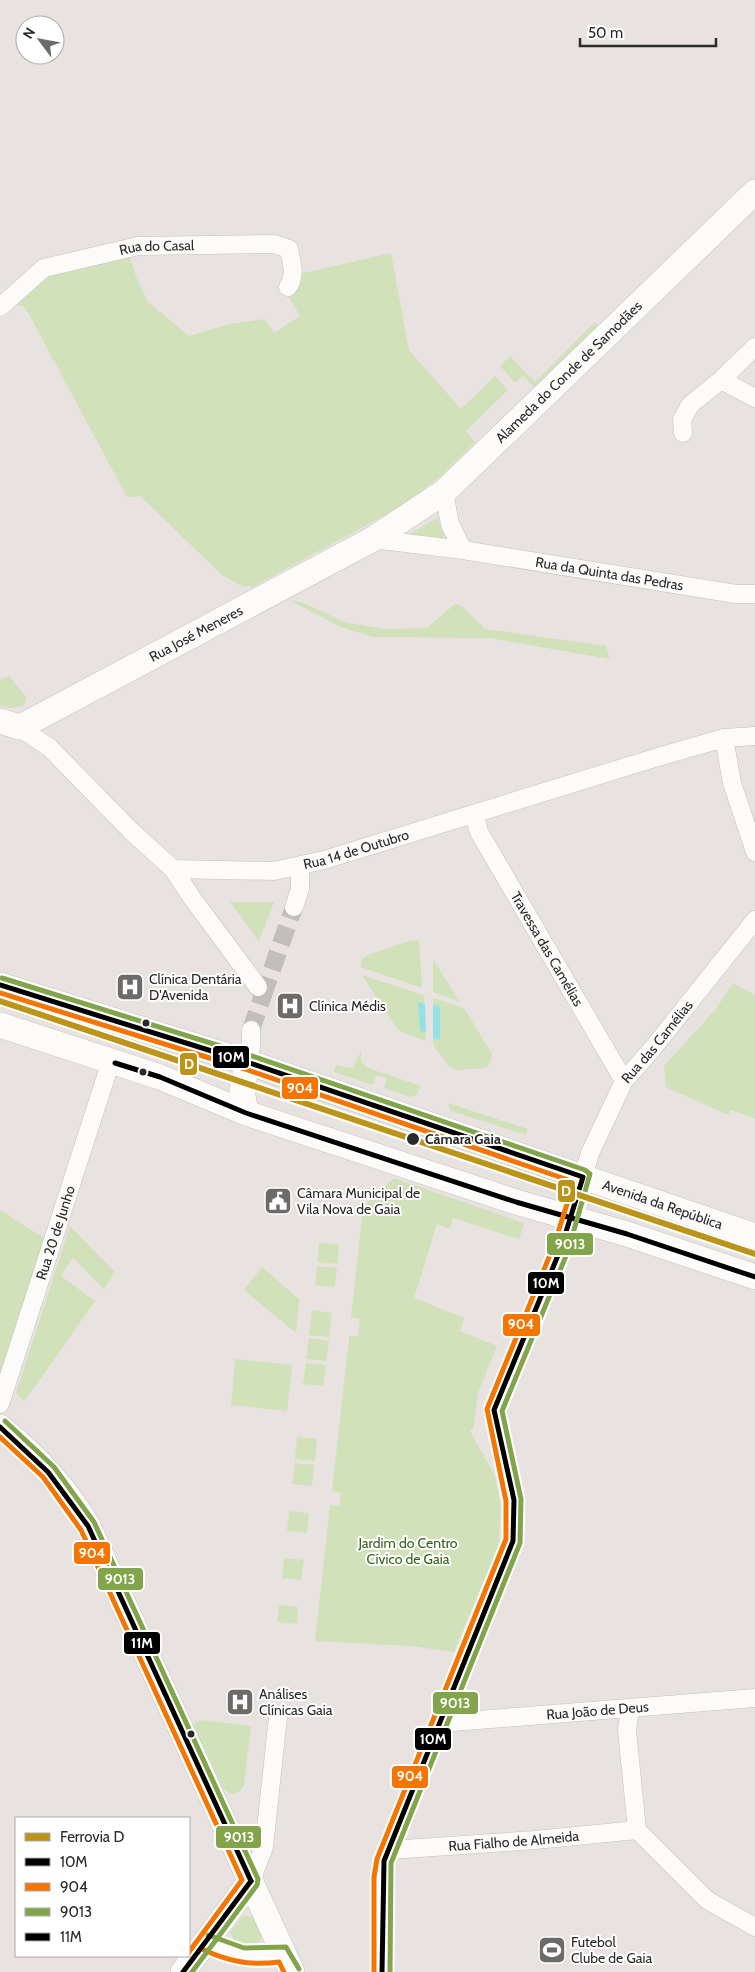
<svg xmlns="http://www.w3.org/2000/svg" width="755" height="1972" viewBox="0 0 755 1972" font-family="Cabin,sans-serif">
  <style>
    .green { fill: #d1e1ba }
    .water { fill: #96e1e7 }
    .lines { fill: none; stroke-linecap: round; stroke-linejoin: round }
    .street-tunnel { stroke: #c2bebc; stroke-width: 18; stroke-dasharray: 18 9; stroke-linecap: butt }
    .street-casing { stroke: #c2c1c1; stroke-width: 19 }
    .secondary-casing { stroke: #c2c1c1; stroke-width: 26 }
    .street { stroke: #fcfbfa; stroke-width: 18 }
    .secondary { stroke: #fcfbfa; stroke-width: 25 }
    .bus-1-casing { stroke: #fff; stroke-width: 9 }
    .bus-2-casing { stroke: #fff; stroke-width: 9 }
    .bus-3-casing { stroke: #fff; stroke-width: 9 }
    .bus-4-casing { stroke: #fff; stroke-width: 9 }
    .bus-1 { stroke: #000; stroke-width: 5 }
    .bus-2 { stroke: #f47502; stroke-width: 5 }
    .bus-3 { stroke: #82a54c; stroke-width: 5 }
    .bus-4 { stroke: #000; stroke-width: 5 }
    .rail-1-casing { stroke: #fff; stroke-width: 10 }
    .rail-1 { stroke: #bb9419; stroke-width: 6 }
    .bus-dot { fill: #2a2a2a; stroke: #fff; stroke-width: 2 }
    .labels { text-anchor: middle; stroke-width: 4; stroke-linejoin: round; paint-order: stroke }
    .street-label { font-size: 14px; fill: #2a2a2a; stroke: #fff }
    .poi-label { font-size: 14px; fill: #2a2a2a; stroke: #fff; text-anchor: start }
    .stop-label { font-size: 14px; font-weight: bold; fill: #2a2a2a; stroke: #fff; text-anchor: start }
    .park-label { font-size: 14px; fill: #38631d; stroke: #fff }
    .line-badge { stroke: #fff; stroke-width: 2 }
    .badge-label { font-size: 14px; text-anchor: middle; font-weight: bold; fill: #fff }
  </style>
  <rect width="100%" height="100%" fill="#e8e3e0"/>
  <g class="green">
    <polygon points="391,253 409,350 461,409 495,376 508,390 466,431 475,442 441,476 400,507 251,588 249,585 244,587 222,575 140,496 127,497 25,307 13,304 45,273 129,254 137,279 148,302 189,336 230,324 265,319 274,333 300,316 288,295 299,274"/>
    <polygon points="595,322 598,325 534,387 523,376 515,383 500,366 510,356 535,382"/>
    <polygon points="438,518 446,542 406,536"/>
    <polygon points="289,600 302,602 344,622 385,629 427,628 455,604 462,606 485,629 606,646 610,659 490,638 373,637 341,627"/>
    <polygon points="9,676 27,698 24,705 13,708 0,706 0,680"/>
    <polygon points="230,902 274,902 259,941"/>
    <polygon points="412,940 419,941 422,988 360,967 362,959 368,955"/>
    <polygon points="433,959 460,1002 433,992"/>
    <polygon points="362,975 424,995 426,1041 400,1031 396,1027"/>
    <polygon points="733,983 755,995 755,1118 731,1110 728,1115 666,1087 664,1066 715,1010"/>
    <polygon points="433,998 464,1008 492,1054 489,1065 486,1068 455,1070 448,1066 433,1044"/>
    <polygon points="361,1051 361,1062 368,1068 421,1086 416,1095 410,1097 384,1088 387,1078 376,1075 373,1085 334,1072 336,1065 353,1068"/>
    <polygon points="448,1103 528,1129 526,1135 451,1111"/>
    <polygon points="394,1178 524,1223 519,1239 453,1218 450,1229 437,1224 414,1298 464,1318 460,1331 497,1346 478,1393 473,1429 470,1431 495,1476 501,1508 499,1544 454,1652 411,1646 315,1641 330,1505 339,1506 341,1493 332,1491 349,1339 349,1336 358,1336 360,1319 351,1317 363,1207"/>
    <polygon points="0,1210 44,1238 0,1376"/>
    <polygon points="70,1226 115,1272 104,1289 73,1257 61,1276 95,1301 24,1402 16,1393"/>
    <polygon points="319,1243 339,1245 337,1264 317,1262"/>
    <polygon points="317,1266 337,1268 335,1287 315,1285"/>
    <polygon points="262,1267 299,1299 296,1333 244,1290"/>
    <polygon points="312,1310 332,1313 329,1337 309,1335"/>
    <polygon points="309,1338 329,1341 326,1361 306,1359"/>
    <polygon points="235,1359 292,1365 287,1411 231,1405"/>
    <polygon points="306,1363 326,1365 323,1386 303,1384"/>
    <polygon points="297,1437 317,1439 315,1461 295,1459"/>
    <polygon points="295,1463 314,1465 312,1486 292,1484"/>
    <polygon points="289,1511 309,1513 307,1533 287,1531"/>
    <polygon points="284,1558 304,1560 301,1580 282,1578"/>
    <polygon points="279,1605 298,1607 297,1624 277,1622"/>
    <polygon points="200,1720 251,1726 244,1786 239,1792 231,1794 223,1789 193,1724"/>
    <polygon points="243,1916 255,1917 264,1935 257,1946 235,1943 230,1932"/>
  </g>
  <g class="water">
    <polygon points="418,1002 425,1004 426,1032 420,1031"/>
    <polygon points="433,1005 440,1006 440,1040 433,1038"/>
  </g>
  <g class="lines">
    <g class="street-tunnel">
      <polyline points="263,995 294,907"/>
      <polyline points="251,1030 263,995 258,987"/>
    </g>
    <g class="street-casing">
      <g id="street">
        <path id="s1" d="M 0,307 L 44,268 L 138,246 L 274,244 L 289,249 C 292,263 296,276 288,287"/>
        <polyline points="721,380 755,398"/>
        <polyline points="683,433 682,420 690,405 721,380 755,347"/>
        <polyline points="444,492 450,524 463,550"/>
        <path id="s2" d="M 373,539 L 463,550 L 736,594 L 755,594"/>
        <path id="s3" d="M 19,727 L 50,748 L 131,831 L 173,869 L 274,871 L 324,860 L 658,757 L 724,738 L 755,736"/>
        <polyline points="724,738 732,783 755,852"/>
        <path id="s4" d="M 474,814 L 479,832 L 624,1081"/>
        <polyline points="173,869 192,898 258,987"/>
        <polyline points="294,907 300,889 300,866"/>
        <polyline points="247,1062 251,1047 251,1030"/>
        <path id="s5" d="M 583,1177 L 590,1153 L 624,1081 L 653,1048 L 755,920"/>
        <path id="s6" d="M 0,1404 L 111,1061"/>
        <polyline points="630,1710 627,1730 637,1830 707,1900 755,1927"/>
        <path id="s7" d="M 440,1723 L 755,1698"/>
        <path id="s8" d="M 390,1850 L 535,1840 L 637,1830"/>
        <polyline points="251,1881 264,1847 278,1717"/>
        <path d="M 205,1942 C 235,1958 251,1959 283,1954"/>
        <polyline points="382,1972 382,1877 384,1861 513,1541 514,1500 494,1410 561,1248 570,1218"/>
      </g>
    </g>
    <g class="secondary-casing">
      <g id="secondary">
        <path id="s9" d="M 0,721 L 19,727 L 26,724 L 373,539 L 444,492 L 755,192"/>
        <path id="s10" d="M 0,985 L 247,1062 L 755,1236"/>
        <polyline points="0,1025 160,1077 246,1113 516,1202 627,1234 755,1277"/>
        <polyline points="246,1113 242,1091 247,1062"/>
        <polyline points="570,1218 583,1177"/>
        <path d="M 0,1427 C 35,1455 65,1487 88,1526 L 292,1972"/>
        <polyline points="183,1972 251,1881"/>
      </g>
    </g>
    <use href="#street" class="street"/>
    <use href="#secondary" class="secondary"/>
    <g class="bus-1-casing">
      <g id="bus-1">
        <polyline points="0,985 247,1062 583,1177 561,1248 494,1410 514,1500 513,1541 384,1861 382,1972"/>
        <polyline points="115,1063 160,1077 246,1113 516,1202 627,1234 755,1277"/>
      </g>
    </g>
    <g class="bus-2-casing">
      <g id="bus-2">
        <polyline points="0,993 245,1069 574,1182 554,1245 487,1409 506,1501 506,1539 377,1859 374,1877 374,1972"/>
        <polyline points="0,1437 43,1477 81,1530 242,1880 189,1952"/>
        <path d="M 202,1949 C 227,1961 250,1966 279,1962 L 284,1972"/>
      </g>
    </g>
    <g class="bus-3-casing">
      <g id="bus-3">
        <polyline points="2,978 249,1055 585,1170 590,1174 568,1251 502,1411 521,1499 520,1543 391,1863 390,1972"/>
        <polyline points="5,1421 54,1467 94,1522 258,1879 257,1885 192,1972"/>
        <polyline points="208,1935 244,1948 286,1947 299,1969"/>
      </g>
    </g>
    <g class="bus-4-casing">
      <g id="bus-4">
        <polyline points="0,1427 48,1472 88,1526 251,1881"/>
        <polyline points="183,1972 251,1881"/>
      </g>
    </g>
    <use href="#bus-1" class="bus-1"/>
    <use href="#bus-2" class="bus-2"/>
    <use href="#bus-3" class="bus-3"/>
    <use href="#bus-4" class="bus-4"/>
    <g class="rail-1-casing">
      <polyline id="rail-1" points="0,1001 755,1254"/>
    </g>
    <use href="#rail-1" class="rail-1"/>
  </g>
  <defs>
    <g id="hospital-square" transform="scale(1.4375)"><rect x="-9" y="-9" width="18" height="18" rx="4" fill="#6c6b6a" stroke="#fff"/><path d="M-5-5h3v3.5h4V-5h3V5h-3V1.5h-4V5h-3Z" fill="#fff"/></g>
    <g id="civic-square" transform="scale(1.4375)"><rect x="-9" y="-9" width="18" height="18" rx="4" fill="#6c6b6a" stroke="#fff"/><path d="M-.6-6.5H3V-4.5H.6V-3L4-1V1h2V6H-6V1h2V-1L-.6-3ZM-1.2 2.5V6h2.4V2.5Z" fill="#fff"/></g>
    <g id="stadium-square" transform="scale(1.4375)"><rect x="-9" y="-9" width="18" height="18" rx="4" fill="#6c6b6a" stroke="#fff"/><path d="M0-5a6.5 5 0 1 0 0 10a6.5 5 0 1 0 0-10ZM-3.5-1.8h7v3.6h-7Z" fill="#fff"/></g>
  </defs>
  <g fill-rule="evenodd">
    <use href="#hospital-square" x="130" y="987"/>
    <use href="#hospital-square" x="290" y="1006"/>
    <use href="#civic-square" x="278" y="1201"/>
    <use href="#hospital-square" x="240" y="1702"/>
    <use href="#stadium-square" x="552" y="1950"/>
  </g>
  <g class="bus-dot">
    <circle cx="146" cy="1023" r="4.5"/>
    <circle cx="143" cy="1072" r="4.5"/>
    <circle cx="413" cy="1139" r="7"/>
    <circle cx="191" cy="1734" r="4.5"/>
  </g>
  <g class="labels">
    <g class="street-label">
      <text dy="5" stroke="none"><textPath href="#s1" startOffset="174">Rua do Casal</textPath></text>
      <text dy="5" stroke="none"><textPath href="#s9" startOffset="679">Alameda do Conde de Samodães</textPath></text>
      <text dy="5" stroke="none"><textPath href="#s2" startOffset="239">Rua da Quinta das Pedras</textPath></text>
      <text dy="5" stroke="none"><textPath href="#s9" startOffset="220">Rua José Meneres</textPath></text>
      <text dy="5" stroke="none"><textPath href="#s3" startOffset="396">Rua 14 de Outubro</textPath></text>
      <text dy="5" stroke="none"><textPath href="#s4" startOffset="154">Travessa das Camélias</textPath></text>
      <text dy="5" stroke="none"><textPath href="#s5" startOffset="156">Rua das Camélias</textPath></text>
      <text dy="5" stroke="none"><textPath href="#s10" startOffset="698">Avenida da República</textPath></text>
      <text dy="5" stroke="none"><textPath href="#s6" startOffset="180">Rua 20 de Junho</textPath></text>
      <text dy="5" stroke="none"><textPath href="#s7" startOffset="158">Rua João de Deus</textPath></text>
      <text dy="5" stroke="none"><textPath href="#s8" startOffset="124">Rua Fialho de Almeida</textPath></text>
    </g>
    <g class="poi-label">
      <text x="149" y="984">Clínica Dentária<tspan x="149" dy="16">D'Avenida</tspan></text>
      <text x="309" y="1011">Clínica Médis</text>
      <text x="297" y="1198">Câmara Municipal de<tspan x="297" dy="16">Vila Nova de Gaia</tspan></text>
      <text x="259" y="1699">Análises<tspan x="259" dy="16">Clínicas Gaia</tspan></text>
      <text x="571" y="1947">Futebol<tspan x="571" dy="16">Clube de Gaia</tspan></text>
    </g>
    <g class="stop-label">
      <text x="425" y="1144">Câmara Gaia</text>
    </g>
    <g class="park-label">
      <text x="408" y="1548">Jardim do Centro<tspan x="408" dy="16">Cívico de Gaia</tspan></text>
    </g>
  </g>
  <g class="line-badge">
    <rect x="212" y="1045" width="38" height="24" rx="5" fill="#000"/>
    <rect x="179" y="1052" width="19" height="24" rx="5" fill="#bb9419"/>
    <rect x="281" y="1076" width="38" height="24" rx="5" fill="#f47502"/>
    <rect x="557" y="1179" width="19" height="24" rx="5" fill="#bb9419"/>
    <rect x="546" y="1232" width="48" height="24" rx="5" fill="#82a54c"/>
    <rect x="527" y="1271" width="38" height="24" rx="5" fill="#000"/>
    <rect x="502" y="1313" width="39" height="24" rx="5" fill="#f47502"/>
    <rect x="73" y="1541" width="38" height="24" rx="5" fill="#f47502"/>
    <rect x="97" y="1567" width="47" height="24" rx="5" fill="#82a54c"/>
    <rect x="123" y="1631" width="38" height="24" rx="5" fill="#000"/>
    <rect x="432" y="1691" width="47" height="24" rx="5" fill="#82a54c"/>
    <rect x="414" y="1727" width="38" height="24" rx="5" fill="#000"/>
    <rect x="391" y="1765" width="38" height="24" rx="5" fill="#f47502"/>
    <rect x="215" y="1825" width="47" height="24" rx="5" fill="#82a54c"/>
  </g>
  <g class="badge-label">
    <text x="231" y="1062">10M</text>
    <text x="189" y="1069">D</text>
    <text x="300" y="1093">904</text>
    <text x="566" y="1196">D</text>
    <text x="570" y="1249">9013</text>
    <text x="546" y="1288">10M</text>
    <text x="521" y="1329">904</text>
    <text x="92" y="1558">904</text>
    <text x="120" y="1584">9013</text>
    <text x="142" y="1648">11M</text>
    <text x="455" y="1708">9013</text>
    <text x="433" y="1744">10M</text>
    <text x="410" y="1781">904</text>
    <text x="239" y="1842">9013</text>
  </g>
  <rect x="15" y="1817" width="175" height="140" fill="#ffffff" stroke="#aaaaaa"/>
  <rect x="25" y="1833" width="25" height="8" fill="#bb9419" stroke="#aaaaaa"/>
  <text x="60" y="1842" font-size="15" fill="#2a2a2a">Ferrovia D</text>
  <rect x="25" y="1858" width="25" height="8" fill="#000000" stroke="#aaaaaa"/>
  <text x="60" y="1867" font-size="15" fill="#2a2a2a">10M</text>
  <rect x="25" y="1883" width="25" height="8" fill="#f47502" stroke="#aaaaaa"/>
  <text x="60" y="1892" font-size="15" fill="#2a2a2a">904</text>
  <rect x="25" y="1908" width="25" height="8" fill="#82a54c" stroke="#aaaaaa"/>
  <text x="60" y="1917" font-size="15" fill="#2a2a2a">9013</text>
  <rect x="25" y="1933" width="25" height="8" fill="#000000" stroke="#aaaaaa"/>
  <text x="60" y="1942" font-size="15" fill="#2a2a2a">11M</text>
  <g transform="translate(40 40) rotate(302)"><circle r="24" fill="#ffffff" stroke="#aaaaaa"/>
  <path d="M0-4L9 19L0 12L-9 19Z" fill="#6c6b6a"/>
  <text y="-8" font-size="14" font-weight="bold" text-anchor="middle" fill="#2a2a2a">N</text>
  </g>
  <path d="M580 38v8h136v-8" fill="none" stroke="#2a2a2a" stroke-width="2.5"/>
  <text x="588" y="38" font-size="15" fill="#2a2a2a" stroke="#ffffff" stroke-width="4" paint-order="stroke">50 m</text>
</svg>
